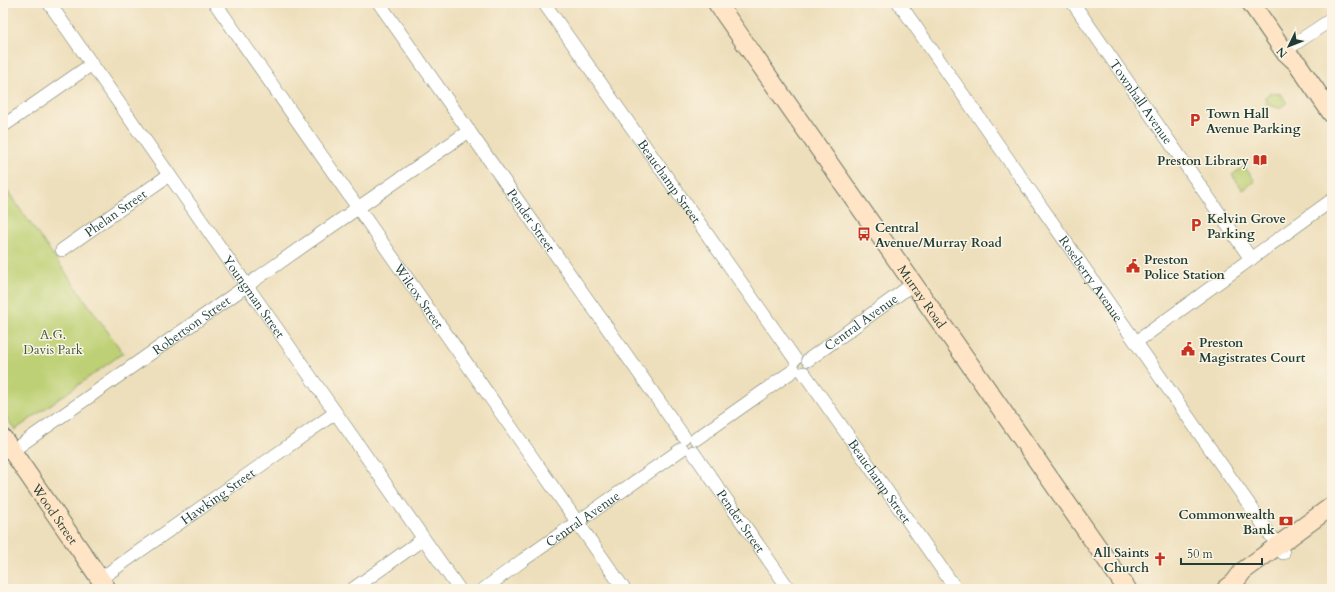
<svg xmlns="http://www.w3.org/2000/svg" width="1335" height="592" viewBox="0 0 1335 592" font-family="Cardo,serif">
  <style>
    .green { fill: #bdd074; stroke: #6e8654 }
    .lines { fill: none; stroke-linecap: round; stroke-linejoin: round }
    .street-casing { stroke: #677664; stroke-width: 14 }
    .secondary-casing { stroke: #677664; stroke-width: 20 }
    .street { stroke: #fff; stroke-width: 13 }
    .secondary { stroke: #ffe4c6; stroke-width: 18 }
    .labels { text-anchor: middle; stroke-width: 3; stroke-linejoin: round; paint-order: stroke }
    .street-label { font-size: 13px; fill: #1f3d34; stroke: #fcf5e5 }
    .poi-label { font-size: 13px; font-weight: bold; fill: #1f3d34; stroke: #fcf5e5; text-anchor: start }
    .park-label { font-size: 13px; fill: #3f5a41; stroke: #fcf5e5 }
  </style>
  <rect width="100%" height="100%" fill="#fcf5e5"/>
  <filter id="ink" filterUnits="userSpaceOnUse"><feTurbulence type="fractalNoise" baseFrequency=".025" numOctaves="2"/><feDisplacementMap in="SourceGraphic" scale="8" xChannelSelector="R" yChannelSelector="G"/><feConvolveMatrix kernelMatrix="1 2 1 2 8 2 1 2 1" color-interpolation-filters="sRGB"/></filter>
  <filter id="wash" filterUnits="userSpaceOnUse"><feTurbulence type="fractalNoise" baseFrequency=".012" numOctaves="4" result="noise"/><feDisplacementMap in="SourceGraphic" scale="16" xChannelSelector="R" yChannelSelector="G"/><feGaussianBlur stdDeviation="0.9" result="paint"/><feColorMatrix in="noise" values="0 0 0 0 0 0 0 0 0 0 0 0 0 0 0 0 0 1.4 0 .05"/><feComposite in="paint" operator="in"/></filter>
  <g filter="url(#wash)">
    <rect width="100%" height="100%" fill="#eedfbc"/>
    <g class="green">
      <polygon points="1269,93 1281,94 1287,103 1279,108 1266,104 1265,97"/>
      <polygon points="1244,166 1255,181 1243,190 1232,175"/>
      <polygon points="3,185 123,353 15,430 3,413"/>
    </g>
  </g>
  <g filter="url(#ink)">
    <g class="lines">
      <g class="street-casing">
        <g id="street">
          <path id="s1" d="M 49,3 L 459,589"/>
          <path id="s2" d="M 215,3 L 624,589"/>
          <path id="s3" d="M 379,3 L 684,437"/>
          <path id="s4" d="M 544,3 L 795,359"/>
          <path id="s5" d="M 899,3 L 1283,553"/>
          <path id="s6" d="M 1073,3 L 1251,259"/>
          <polyline points="1284,51 1332,19"/>
          <polyline points="3,126 92,64"/>
          <path id="s7" d="M 62,250 L 169,175"/>
          <polyline points="1136,342 1332,200"/>
          <path id="s8" d="M 808,360 L 913,284"/>
          <path id="s9" d="M 804,373 L 956,589"/>
          <polyline points="696,439 794,370"/>
          <path id="s10" d="M 12,451 L 303,246 L 469,131"/>
          <path id="s11" d="M 693,452 L 789,589"/>
          <path id="s12" d="M 100,579 L 335,413"/>
          <polyline points="353,589 423,539"/>
          <path id="s13" d="M 484,589 L 523,560 L 682,449"/>
        </g>
      </g>
      <g class="secondary-casing">
        <g id="secondary">
          <path id="s14" d="M 717,3 L 1127,589"/>
          <polyline points="1251,3 1284,51 1297,63 1332,114"/>
          <path id="s15" d="M 3,438 L 107,589"/>
          <polyline points="1226,589 1234,583 1243,571 1332,506"/>
        </g>
      </g>
      <use href="#street" class="street"/>
      <use href="#secondary" class="secondary"/>
    </g>
  </g>
  <defs>
    <g id="parking-bare" transform="scale(1.08)"><path d="M-3.5-5.5H1a3.5 3.5 0 0 1 0 7H-1V5.5H-3.5ZM-1-3.4V-.6H.8a1.4 1.4 0 0 0 0-2.8Z" fill="#c8321e" stroke="#fcf5e5" stroke-width="2.5" paint-order="stroke"/></g>
    <g id="library-bare" transform="scale(1.08)"><path d="M-6-4Q-3-5.5-.7-3.5V5Q-3 3-6 4ZM6-4Q3-5.5 .7-3.5V5Q3 3 6 4Z" fill="#c8321e" stroke="#fcf5e5" stroke-width="2.5" paint-order="stroke"/></g>
    <g id="bus-bare" transform="scale(1.08)"><path d="M-5-6H5V4H4V6H2V4H-2V6H-4V4H-5ZM-3.5-4V0h7V-4ZM-3.5 1.2v1.5H-2V1.2ZM2 1.2v1.5H3.5V1.2Z" fill="#c8321e" stroke="#fcf5e5" stroke-width="2.5" paint-order="stroke"/></g>
    <g id="civic-bare" transform="scale(1.08)"><path d="M-.6-6.5H3V-4.5H.6V-3L4-1V1h2V6H-6V1h2V-1L-.6-3ZM-1.2 2.5V6h2.4V2.5Z" fill="#c8321e" stroke="#fcf5e5" stroke-width="2.5" paint-order="stroke"/></g>
    <g id="bank-bare" transform="scale(1.08)"><path d="M-6-4H6V4H-6ZM0-2.3a2.3 2.3 0 1 0 0 4.6a2.3 2.3 0 1 0 0-4.6Z" fill="#c8321e" stroke="#fcf5e5" stroke-width="2.5" paint-order="stroke"/></g>
    <g id="church-bare" transform="scale(1.08)"><path d="M-1.2-6h2.4v3.5h3.3v2.4h-3.3V6h-2.4V-.1h-3.3v-2.4h3.3Z" fill="#c8321e" stroke="#fcf5e5" stroke-width="2.5" paint-order="stroke"/></g>
  </defs>
  <g fill-rule="evenodd">
    <use href="#parking-bare" x="1195" y="120"/>
    <use href="#library-bare" x="1260" y="160"/>
    <use href="#parking-bare" x="1196" y="225"/>
    <use href="#bus-bare" x="864" y="234"/>
    <use href="#civic-bare" x="1133" y="266"/>
    <use href="#civic-bare" x="1188" y="349"/>
    <use href="#bank-bare" x="1286" y="521"/>
    <use href="#church-bare" x="1160" y="559"/>
  </g>
  <g class="labels">
    <g class="street-label">
      <text dy="5" stroke="none"><textPath href="#s6" startOffset="120">Townhall Avenue</textPath></text>
      <text dy="5" stroke="none"><textPath href="#s4" startOffset="218">Beauchamp Street</textPath></text>
      <text dy="5" stroke="none"><textPath href="#s7" startOffset="65">Phelan Street</textPath></text>
      <text dy="5" stroke="none"><textPath href="#s3" startOffset="265">Pender Street</textPath></text>
      <text dy="5" stroke="none"><textPath href="#s5" startOffset="336">Roseberry Avenue</textPath></text>
      <text dy="5" stroke="none"><textPath href="#s1" startOffset="358">Youngman Street</textPath></text>
      <text dy="5" stroke="none"><textPath href="#s2" startOffset="357">Wilcox Street</textPath></text>
      <text dy="5" stroke="none"><textPath href="#s14" startOffset="358">Murray Road</textPath></text>
      <text dy="5" stroke="none"><textPath href="#s8" startOffset="65">Central Avenue</textPath></text>
      <text dy="5" stroke="none"><textPath href="#s10" startOffset="219">Robertson Street</textPath></text>
      <text dy="5" stroke="none"><textPath href="#s9" startOffset="132">Beauchamp Street</textPath></text>
      <text dy="5" stroke="none"><textPath href="#s12" startOffset="144">Hawking Street</textPath></text>
      <text dy="5" stroke="none"><textPath href="#s15" startOffset="92">Wood Street</textPath></text>
      <text dy="5" stroke="none"><textPath href="#s13" startOffset="121">Central Avenue</textPath></text>
      <text dy="5" stroke="none"><textPath href="#s11" startOffset="84">Pender Street</textPath></text>
    </g>
    <g class="poi-label">
      <text x="1206" y="118">Town Hall<tspan x="1206" dy="15">Avenue Parking</tspan></text>
      <text x="1249" y="165" text-anchor="end">Preston Library</text>
      <text x="1207" y="223">Kelvin Grove<tspan x="1207" dy="15">Parking</tspan></text>
      <text x="875" y="232">Central<tspan x="875" dy="15">Avenue/Murray Road</tspan></text>
      <text x="1144" y="264">Preston<tspan x="1144" dy="15">Police Station</tspan></text>
      <text x="1199" y="347">Preston<tspan x="1199" dy="15">Magistrates Court</tspan></text>
      <text x="1275" y="519" text-anchor="end">Commonwealth<tspan x="1275" dy="15">Bank</tspan></text>
      <text x="1149" y="557" text-anchor="end">All Saints<tspan x="1149" dy="15">Church</tspan></text>
    </g>
    <g class="park-label">
      <text x="53" y="339">A.G.<tspan x="53" dy="15">Davis Park</tspan></text>
    </g>
  </g>
  <rect width="1335" height="592" fill="none" stroke="#fcf5e5" stroke-width="16"/>
  <g transform="translate(1289 46) rotate(227)" stroke="#fcf5e5" stroke-width="3" paint-order="stroke">
  <path d="M0-3L7 15L0 10L-7 15Z" fill="#1f3d34"/>
  <text y="-6" font-size="11" font-weight="bold" text-anchor="middle" fill="#1f3d34">N</text>
  </g>
  <path d="M1181 558v6h81v-6" fill="none" stroke="#1f3d34" stroke-width="2"/>
  <text x="1187" y="558" font-size="12" fill="#1f3d34" stroke="#fcf5e5" stroke-width="3" paint-order="stroke">50 m</text>
</svg>
